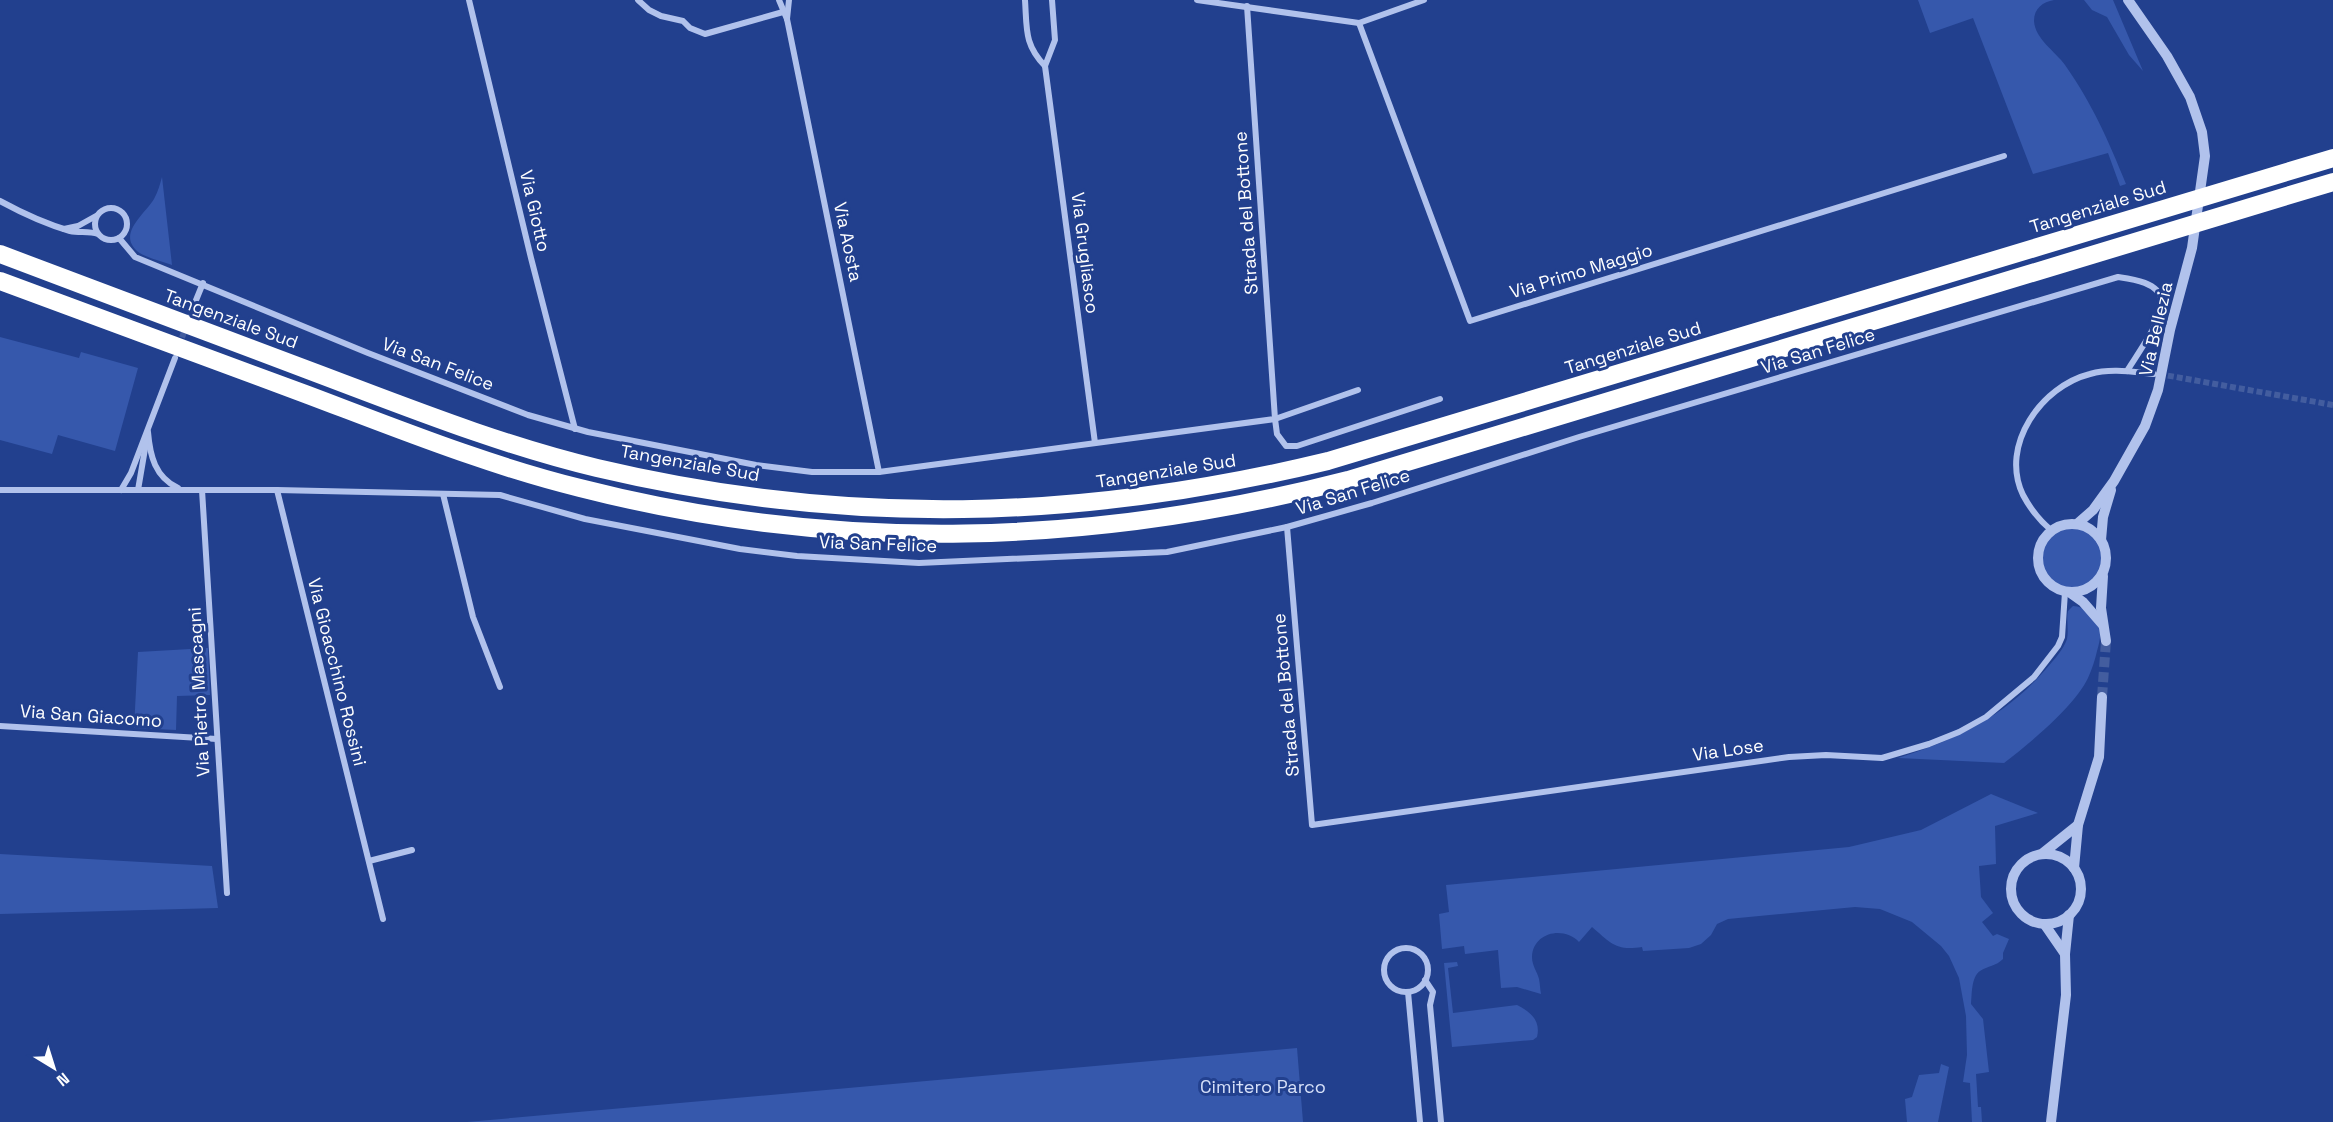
<svg xmlns="http://www.w3.org/2000/svg" width="2333" height="1122" viewBox="0 0 2333 1122" font-family="'Space Grotesk',sans-serif">
  <style>
    .green { fill: #3658ac }
    .lines { fill: none; stroke-linecap: round; stroke-linejoin: round }
    .minor-tunnel { stroke: #435d9f; stroke-width: 6; stroke-dasharray: 6 3; stroke-linecap: butt }
    .tertiary-tunnel { stroke: #435d9f; stroke-width: 10; stroke-dasharray: 10 5; stroke-linecap: butt }
    .minor { stroke: #b1c2ec; stroke-width: 6 }
    .tertiary { stroke: #b1c2ec; stroke-width: 10 }
    .motorway { stroke: #fff; stroke-width: 18 }
    .labels { text-anchor: middle; stroke-width: 6; stroke-linejoin: round; paint-order: stroke }
    .street-label { font-size: 18px; fill: #fff; stroke: #22408e }
    .park-label { font-size: 18px; fill: #d6e0f9; stroke: #22408e }
  </style>
  <rect width="100%" height="100%" fill="#22408e"/>
  <g class="green">
    <path d="M 1918,0 L 2054,0 C 2043,2 2034,8 2034,21 C 2035,39 2056,52 2065,65 C 2093,105 2108,140 2126,184 L 2120,186 L 2108,153 L 2033,174 L 1973,18 L 1930,33 Z"/>
    <polygon points="2084,0 2113,0 2143,71 2129,55 2107,17 2092,10"/>
    <path d="M 162,177 L 172,265 C 161,261 146,258 137,251 C 117,233 146,213 154,199 C 158,192 160,184 162,177 Z"/>
    <polygon points="0,337 79,358 81,352 138,368 115,451 58,435 52,454 0,440"/>
    <circle cx="2072" cy="558" r="34"/>
    <path d="M 2073,606 C 2085,607 2089,612 2096,620 C 2103,628 2100,641 2097,651 C 2095,660 2092,669 2088,678 C 2074,707 2030,743 2004,763 L 1898,758 C 1957,739 2004,717 2046,669 C 2053,661 2064,649 2067,639 C 2069,630 2066,620 2068,611 Z"/>
    <polygon points="208,648 210,695 177,696 176,730 134,728 138,652"/>
    <polygon points="198,711 207,711 207,730 197,730"/>
    <path d="M 1991,794 L 2038,813 L 1995,826 L 1996,864 L 1979,866 L 1981,897 L 1993,913 L 1982,922 L 1993,936 L 1997,934 L 2009,939 L 2003,953 L 2003,959 C 1996,966 1988,966 1980,971 C 1971,977 1972,995 1971,1004 L 1983,1019 L 1989,1072 L 1976,1074 L 1978,1107 L 1981,1107 L 1982,1122 L 1972,1122 L 1970,1083 L 1963,1082 L 1967,1055 L 1966,1016 L 1959,978 L 1949,956 L 1941,946 L 1912,922 L 1880,909 L 1855,907 L 1728,919 L 1717,924 L 1711,935 L 1701,944 L 1689,948 L 1643,951 L 1642,947 C 1615,951 1611,943 1592,927 L 1579,942 C 1564,926 1533,932 1532,957 C 1532,966 1537,971 1539,979 C 1540,984 1540,989 1541,994 L 1517,987 L 1501,988 L 1498,950 L 1465,954 L 1464,946 L 1442,949 L 1439,914 L 1449,912 L 1446,885 L 1849,847 L 1921,830 Z"/>
    <polygon points="0,854 212,866 218,908 0,914"/>
    <path d="M 1457,962 L 1458,966 L 1448,968 L 1453,1013 L 1517,1005 C 1531,1012 1541,1021 1537,1037 L 1533,1040 L 1452,1047 L 1444,963 Z"/>
    <polygon points="1297,1048 1303,1122 467,1122"/>
    <polygon points="1941,1064 1949,1067 1938,1122 1907,1122 1905,1099 1912,1097 1919,1075 1939,1073"/>
  </g>
  <g class="lines">
    <g class="minor-tunnel">
      <polyline points="179,346 192,310"/>
      <polyline points="2159,374 2333,405"/>
    </g>
    <polyline class="tertiary-tunnel" points="2102,697 2106,641"/>
    <g class="minor">
      <polyline points="469,0 531,258 575,429"/>
      <polyline points="638,0 649,10 661,16 683,21 690,28 705,34 783,12"/>
      <polyline points="779,0 787,19 879,472"/>
      <path d="M 1025,0 C 1027,29 1024,44 1045,66 L 1095,443"/>
      <polyline points="1197,0 1359,23 1424,0"/>
      <polyline points="1247,6 1275,419 1277,434 1286,446 1297,446 1440,399"/>
      <polyline points="787,19 789,0"/>
      <polyline points="1359,23 1470,321 2004,156"/>
      <polyline points="1045,66 1055,40 1052,0"/>
      <path d="M 0,201 C 22,213 46,224 70,231 C 79,233 89,231 98,234"/>
      <circle cx="111" cy="224" r="16"/>
      <polyline points="64,229 78,226 96,216"/>
      <polyline points="119,238 135,257 368,353 528,415 588,432 756,465 812,472 879,472 1275,419 1358,390"/>
      <polyline points="192,310 203,283"/>
      <path d="M 148,432 C 150,456 155,477 178,488"/>
      <path d="M 0,490 L 277,490 L 500,495 L 585,519 L 740,549 L 797,556 L 919,563 L 1167,552 L 1287,527 L 1372,503 L 1579,437 L 2118,277 C 2132,279 2158,282 2162,300 C 2165,317 2136,356 2127,371"/>
      <polyline points="121,490 131,473 175,358"/>
      <polyline points="138,490 146,443"/>
      <polyline points="202,490 227,893"/>
      <polyline points="277,490 383,919"/>
      <polyline points="443,494 473,617 500,687"/>
      <polyline points="1287,527 1312,825 1789,757 1826,755 1882,758 1929,744 1959,732 1986,717 2034,677 2058,646 2062,637 2065,592"/>
      <path d="M 2051,530 C 2040,521 2030,508 2023,495 C 1999,445 2042,386 2090,374 C 2111,368 2133,372 2154,374"/>
      <polyline points="0,726 217,739"/>
      <polyline points="369,861 412,850"/>
      <circle cx="1406" cy="970" r="22"/>
      <polyline points="1425,980 1433,992 1430,1005 1441,1122"/>
      <polyline points="1408,992 1420,1122"/>
    </g>
    <g class="tertiary">
      <circle cx="2072" cy="558" r="34"/>
      <polyline points="2077,524 2093,510 2114,481 2145,426 2158,390 2170,330 2192,248 2205,156 2202,132 2190,97 2167,56 2128,0"/>
      <polyline points="2101,540 2103,517 2111,490"/>
      <polyline points="2103,576 2101,608 2106,641"/>
      <polyline points="2069,592 2083,602 2103,625"/>
      <polyline points="2043,853 2078,825"/>
      <circle cx="2046" cy="889" r="35"/>
      <polyline points="2074,868 2078,825 2099,757 2102,697"/>
      <polyline points="2045,925 2065,954"/>
      <polyline points="2051,1122 2066,995 2065,954 2069,915"/>
    </g>
    <g class="motorway">
      <path d="M 0,254 C 105,294 211,333 316,373 C 409,408 501,445 597,468 C 846,527 1080,521 1328,461 L 2333,158"/>
      <path d="M 0,281 C 103,319 206,357 308,395 C 398,429 487,465 580,488 C 838,554 1091,546 1348,480 L 2333,182"/>
    </g>
  </g>
  <g class="labels">
    <g class="street-label">
      <text transform="translate(2098 207) rotate(-17)" y="6">Tangenziale Sud</text>
      <text transform="translate(535 211) rotate(77)" y="6">Via Giotto</text>
      <text transform="translate(1246 213) rotate(-94)" y="6">Strada del Bottone</text>
      <text transform="translate(848 242) rotate(78)" y="6">Via Aosta</text>
      <text transform="translate(1085 253) rotate(83)" y="6">Via Grugliasco</text>
      <text transform="translate(1581 271) rotate(-17)" y="6">Via Primo Maggio</text>
      <text transform="translate(231 319) rotate(20)" y="6">Tangenziale Sud</text>
      <text transform="translate(2156 329) rotate(-77)" y="6">Via Bellezia</text>
      <text transform="translate(1633 348) rotate(-17)" y="6">Tangenziale Sud</text>
      <text transform="translate(1818 351) rotate(-17)" y="6">Via San Felice</text>
      <text transform="translate(438 364) rotate(21)" y="6">Via San Felice</text>
      <text transform="translate(690 463) rotate(10)" y="6">Tangenziale Sud</text>
      <text transform="translate(1166 471) rotate(-9)" y="6">Tangenziale Sud</text>
      <text transform="translate(1353 492) rotate(-17)" y="6">Via San Felice</text>
      <text transform="translate(878 544) rotate(2)" y="6">Via San Felice</text>
      <text transform="translate(337 672) rotate(76)" y="6">Via Gioacchino Rossini</text>
      <text transform="translate(199 692) rotate(-93)" y="6">Via Pietro Mascagni</text>
      <text transform="translate(1286 695) rotate(-95)" y="6">Strada del Bottone</text>
      <text transform="translate(91 716) rotate(4)" y="6">Via San Giacomo</text>
      <text transform="translate(1728 750) rotate(-8)" y="6">Via Lose</text>
    </g>
    <g class="park-label">
      <text x="1263" y="1093">Cimitero Parco</text>
    </g>
  </g>
  <g transform="translate(54 1068) rotate(142)" stroke="#22408e" stroke-width="4.5" paint-order="stroke">
  <path d="M0-4.5L10 22L0 15L-10 22Z" fill="#ffffff"/>
  <text y="-9" font-size="16" font-weight="bold" text-anchor="middle" fill="#ffffff">N</text>
  </g>
</svg>
